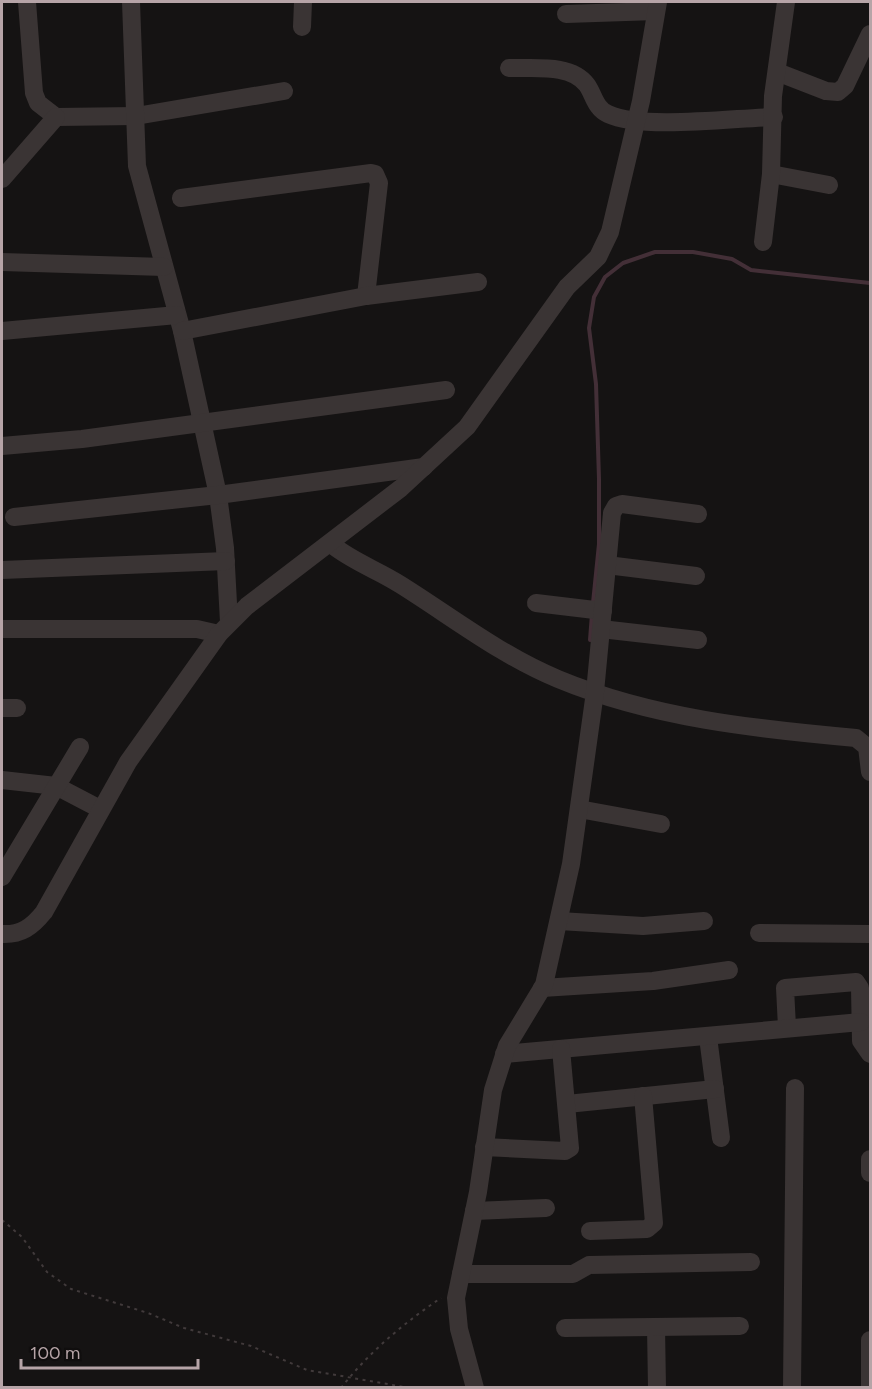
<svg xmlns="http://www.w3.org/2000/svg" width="872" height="1389" viewBox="0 0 872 1389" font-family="Figtree,sans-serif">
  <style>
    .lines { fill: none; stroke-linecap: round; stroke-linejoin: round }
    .stream { stroke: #432f37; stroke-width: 4 }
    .path { stroke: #413a3b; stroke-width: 2; stroke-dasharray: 3 4.5; stroke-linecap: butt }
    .minor { stroke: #3a3434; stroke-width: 18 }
  </style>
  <rect width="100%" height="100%" fill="#151313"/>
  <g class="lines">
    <g class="stream">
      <polyline points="593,603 599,544 599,479 596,384 589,328 594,297 605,277 623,263 655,252 693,252 732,259 751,270 870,283"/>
      <polyline points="590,640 592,614"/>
    </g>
    <g class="path">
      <polyline points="2,1220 22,1237 47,1272 71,1289 148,1313 184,1328 251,1346 307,1370 410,1388"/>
      <path d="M 341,1388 C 368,1353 405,1322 441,1298"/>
    </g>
    <g class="minor">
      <polyline points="27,2 34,93 38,103 56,117 136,116 284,91"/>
      <polyline points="131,2 137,166 182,331 218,495 225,548 229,622"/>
      <polyline points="566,14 656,11"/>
      <polyline points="302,27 303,2"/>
      <path d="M 509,68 C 533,69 571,63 587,85 C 594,95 595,108 608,114 C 643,130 733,118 774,117"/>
      <polyline points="777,72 826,91 838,92 845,86 870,34"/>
      <polyline points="771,174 829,185"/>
      <polyline points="2,179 56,117"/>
      <polyline points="181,198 371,173 375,174 379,183 366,296"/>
      <polyline points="763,242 771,174 773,96 786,2"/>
      <polyline points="2,262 164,267"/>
      <polyline points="2,331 177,315"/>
      <polyline points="182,331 366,296 478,282"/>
      <polyline points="2,446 82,439 446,390"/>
      <polyline points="14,517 218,495 424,467"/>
      <path d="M 331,544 C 353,562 378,570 401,585 C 452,617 502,656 558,679 C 652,718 755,729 856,738 L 867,747 L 870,772"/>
      <polyline points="607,565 696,576"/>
      <polyline points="2,570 226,561"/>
      <polyline points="536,603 603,611"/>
      <polyline points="2,629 197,629 219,634"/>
      <polyline points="601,629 698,640"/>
      <polyline points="2,708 17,708"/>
      <polyline points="2,780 56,786 100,809"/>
      <polyline points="579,809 661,824"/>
      <polyline points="2,877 80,747"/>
      <polyline points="559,921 643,926 704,921"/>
      <polyline points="759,933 870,934"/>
      <path d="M 2,934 C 21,935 32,927 44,912 L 128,762 L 219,634 L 247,606 L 401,488 L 467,427 L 567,287 L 598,257 L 610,232 L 641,101 L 658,2"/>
      <polyline points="542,988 653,981 729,970"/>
      <polyline points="787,1027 785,988 856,982 860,988 861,1041 870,1054"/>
      <polyline points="708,1037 721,1138"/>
      <polyline points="504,1054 861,1022"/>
      <polyline points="567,1104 715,1089"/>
      <polyline points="484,1147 565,1151 570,1148 561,1049"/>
      <polyline points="870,1159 870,1173"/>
      <polyline points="474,1211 546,1208"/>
      <polyline points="590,1231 647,1229 654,1223 643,1096"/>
      <polyline points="461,1274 573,1274 589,1265 751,1262"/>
      <polyline points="656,1327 657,1388"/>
      <polyline points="565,1328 740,1326"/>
      <polyline points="475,1388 459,1329 456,1298 478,1192 493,1090 507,1046 544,985 571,864 595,692 612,513 616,506 622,504 698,514"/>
      <polyline points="792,1388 795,1088"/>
      <polyline points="870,1388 870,1340"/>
    </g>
  </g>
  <rect width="872" height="1389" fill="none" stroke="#b6a4a7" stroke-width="6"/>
  <path d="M21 1359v9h177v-9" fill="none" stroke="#b6a4a7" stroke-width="3"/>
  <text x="30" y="1359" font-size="18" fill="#b6a4a7" stroke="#100e0e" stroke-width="4.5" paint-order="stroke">100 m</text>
</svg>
